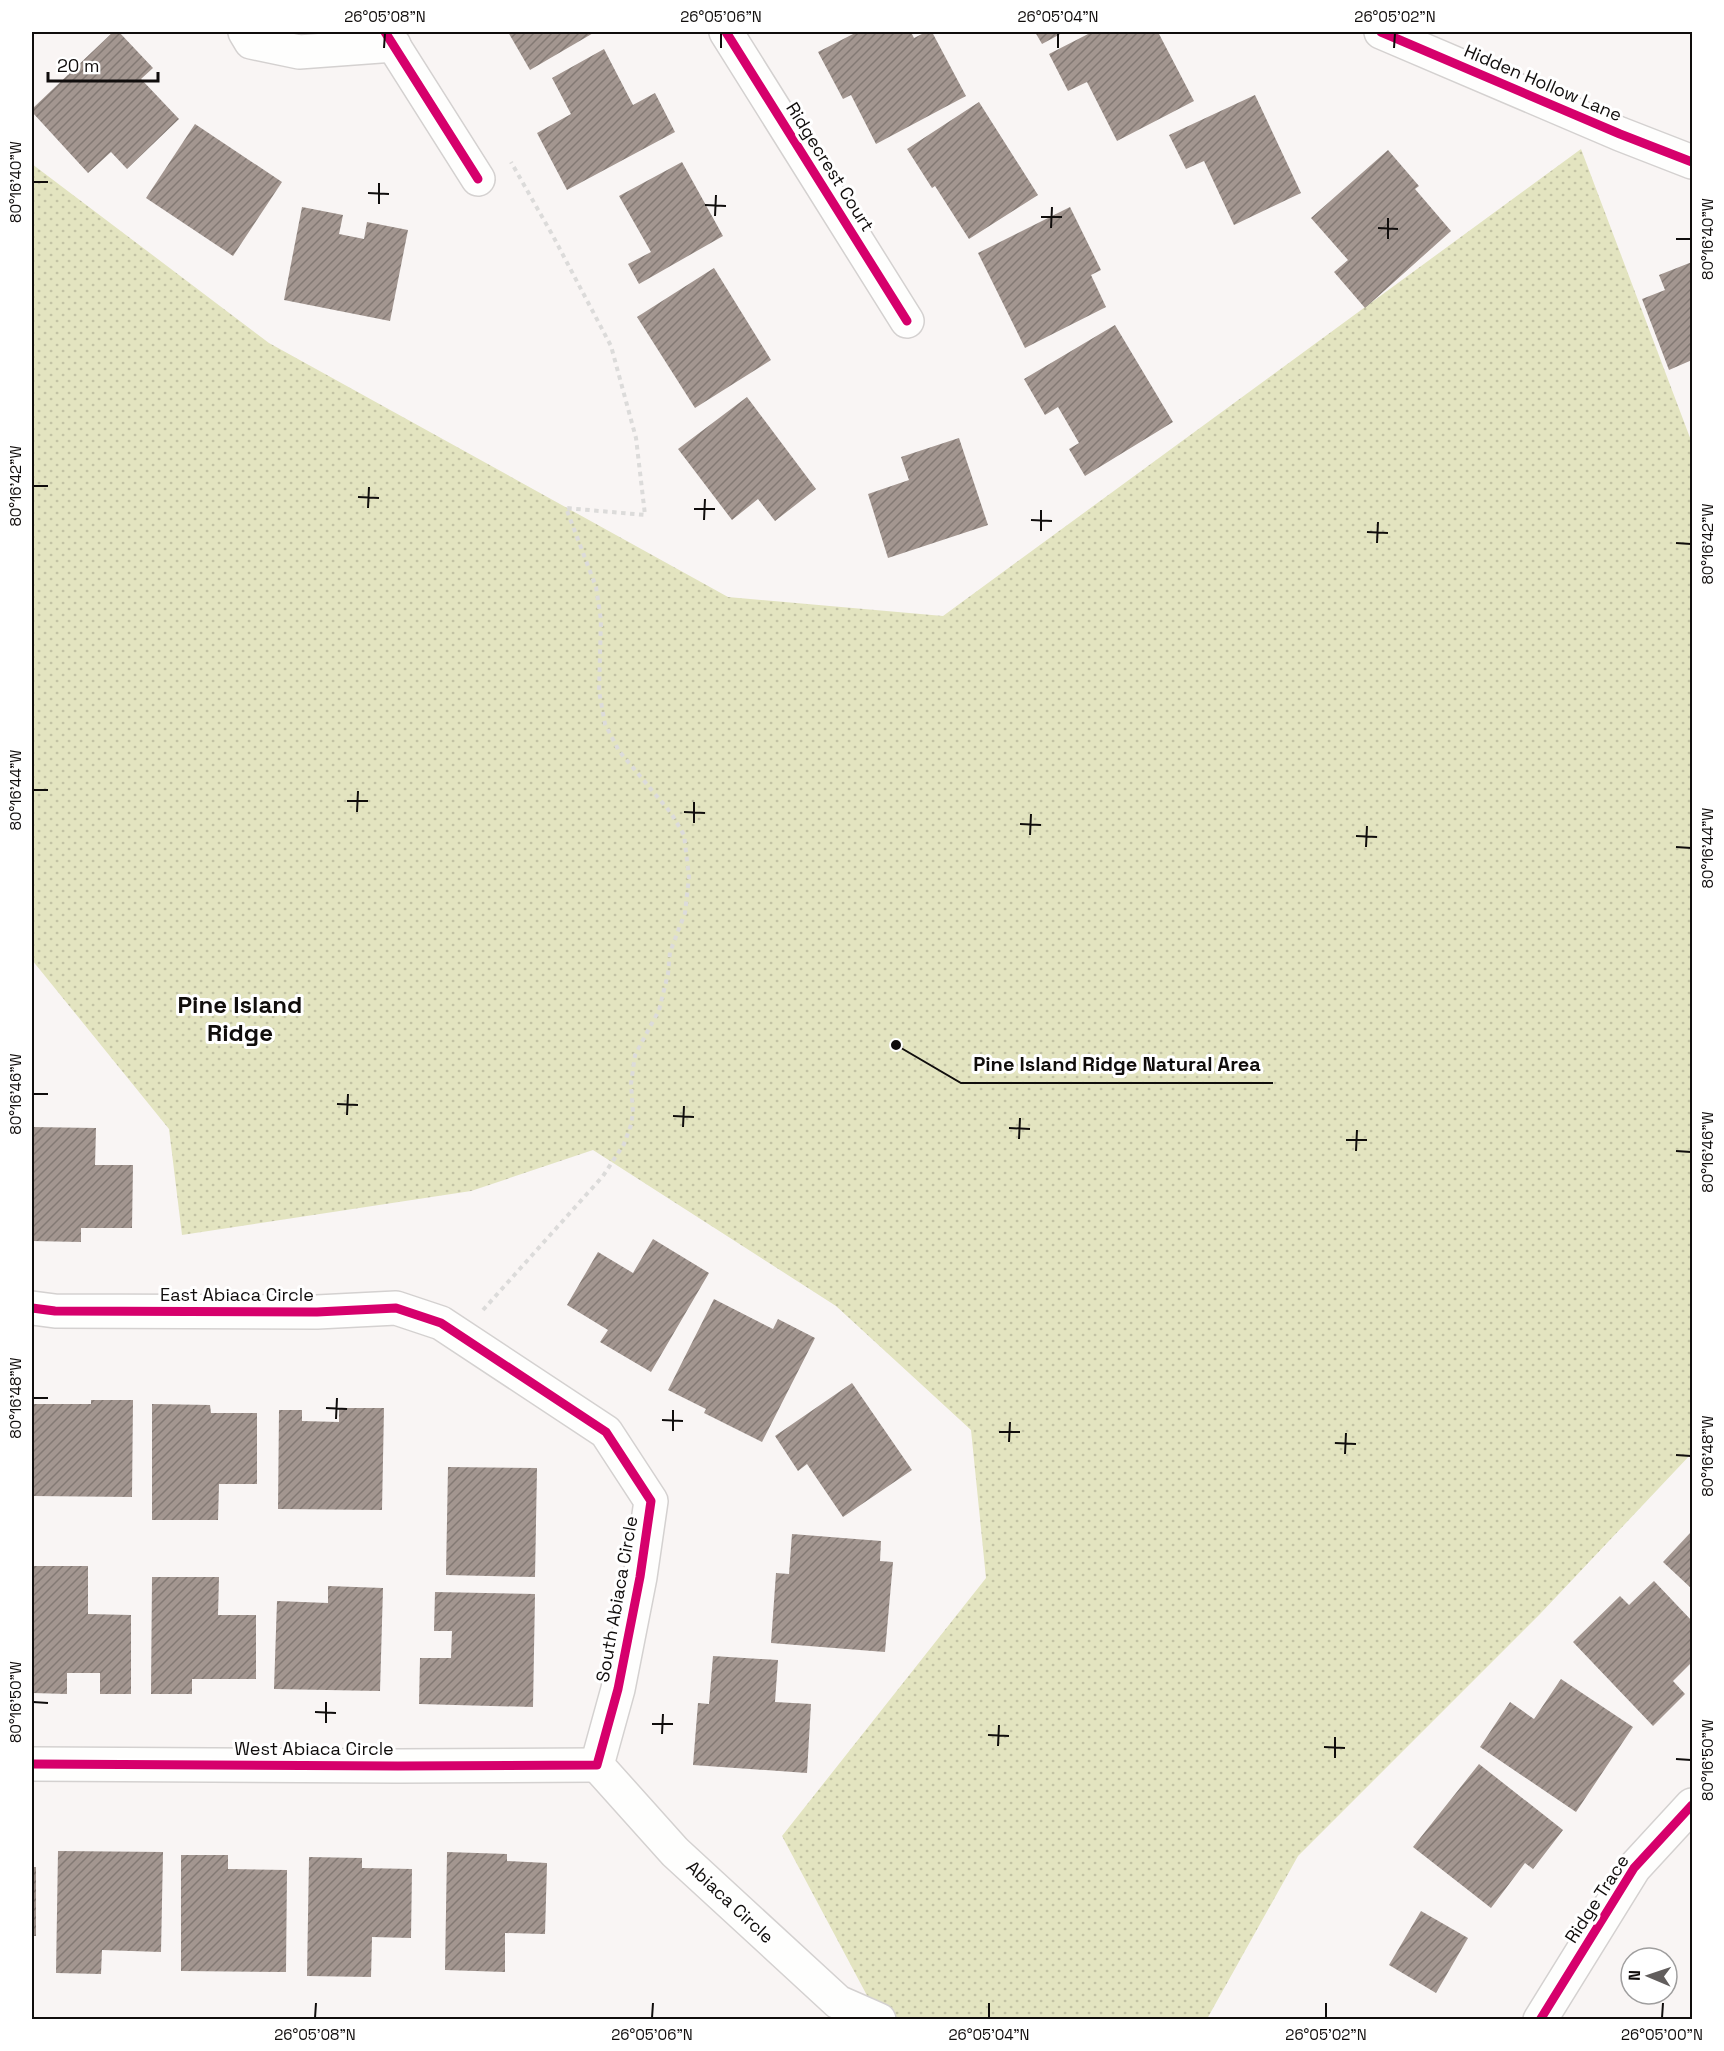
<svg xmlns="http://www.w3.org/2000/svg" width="1724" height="2051" viewBox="0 0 1724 2051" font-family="'Space Grotesk',sans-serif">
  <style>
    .park { fill: url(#park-dots) }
    .building { fill: url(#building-hatch) }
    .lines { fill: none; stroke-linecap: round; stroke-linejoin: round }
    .street-casing { stroke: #d4d1d0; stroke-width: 36 }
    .path { stroke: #dcdbda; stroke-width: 4; stroke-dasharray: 4.5 4.5; stroke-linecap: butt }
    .street { stroke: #fefefd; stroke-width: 33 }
    .cycleway-casing { stroke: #fff; stroke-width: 13 }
    .cycleway { stroke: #d6006c; stroke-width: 9 }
    .ticks { fill: none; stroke: #100d0c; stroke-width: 2 }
    .labels { text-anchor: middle; stroke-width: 6; stroke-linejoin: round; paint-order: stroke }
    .street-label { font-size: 18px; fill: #100d0c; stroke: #fff }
    .district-label { font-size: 24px; font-weight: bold; fill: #100d0c; stroke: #fff }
    .leader { fill: none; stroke: #100d0c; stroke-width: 2 }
    .callout-dot { fill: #100d0c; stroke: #fff; stroke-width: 2 }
    .callout-label { font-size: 20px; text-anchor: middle; font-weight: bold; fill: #100d0c; stroke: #fff; stroke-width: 6; stroke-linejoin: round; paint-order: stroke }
    .neatline { fill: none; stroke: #100d0c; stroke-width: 2 }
    .ticks-label { font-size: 15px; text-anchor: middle; fill: #100d0c }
  </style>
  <defs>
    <pattern id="park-dots" width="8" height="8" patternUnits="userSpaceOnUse" patternTransform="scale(1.5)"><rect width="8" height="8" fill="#e3e4c0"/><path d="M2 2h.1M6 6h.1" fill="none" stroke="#c2c2a4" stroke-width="1.8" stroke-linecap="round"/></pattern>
    <pattern id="building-hatch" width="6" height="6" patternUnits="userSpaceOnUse" patternTransform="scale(1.5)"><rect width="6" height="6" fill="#a39690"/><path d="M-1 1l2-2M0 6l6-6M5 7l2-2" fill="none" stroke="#837974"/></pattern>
  </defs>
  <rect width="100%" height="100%" fill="#f9f5f4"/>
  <polygon class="park" points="1581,149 1692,443 1692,1453 1540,1614 1298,1856 1207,2019 879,2018 782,1836 986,1578 971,1430 836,1306 593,1150 471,1191 182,1235 169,1129 32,960 32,164 269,343 728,597 943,616"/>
  <g class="building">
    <polygon points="113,32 119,32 153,68 141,79 179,119 127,169 111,152 88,173 32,112 32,109"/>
    <polygon points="508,32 595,32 530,70"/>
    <polygon points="857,32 911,32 914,38 926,32 932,32 966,96 876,144 851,95 843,99 818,52"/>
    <polygon points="1035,32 1064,32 1042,44"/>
    <polygon points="1092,32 1158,32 1194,101 1117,141 1087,82 1068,91 1049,54"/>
    <polygon points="604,49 633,105 655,93 675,132 567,190 537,133 571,114 552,78"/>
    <polygon points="1255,95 1301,193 1234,225 1204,161 1186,169 1169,135"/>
    <polygon points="979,102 1038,195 969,239 935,186 932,188 907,149"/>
    <polygon points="195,124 282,182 233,256 146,198"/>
    <polygon points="1388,150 1419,186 1415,189 1451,231 1365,308 1334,272 1348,260 1311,218"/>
    <polygon points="682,162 723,236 639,284 628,264 651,252 619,196"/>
    <polygon points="302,207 343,215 339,234 364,239 367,222 408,230 390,321 284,300"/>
    <polygon points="1070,207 1101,270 1091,275 1106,307 1025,348 978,253"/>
    <polygon points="1692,262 1692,360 1669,370 1642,299 1665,290 1659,275"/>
    <polygon points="714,268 771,360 695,408 637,317"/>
    <polygon points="1115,325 1173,422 1085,476 1069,449 1079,443 1058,407 1045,415 1024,379"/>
    <polygon points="747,397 816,489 775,521 758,499 732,520 678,449"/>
    <polygon points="959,438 988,525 888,558 868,494 909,480 901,457"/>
    <polygon points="32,1127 96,1128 95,1165 133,1165 132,1228 81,1228 81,1242 32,1241"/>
    <polygon points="653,1239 709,1273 651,1372 600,1342 608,1330 567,1305 598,1252 633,1273"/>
    <polygon points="714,1299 773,1329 778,1319 815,1338 762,1442 704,1413 706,1409 668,1390"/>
    <polygon points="852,1383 912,1470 843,1517 807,1464 798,1471 775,1436"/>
    <polygon points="91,1400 133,1400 132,1497 32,1496 32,1404 91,1404"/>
    <polygon points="152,1404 210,1405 211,1413 257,1413 257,1484 219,1484 218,1520 152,1520"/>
    <polygon points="339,1408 384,1408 382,1510 278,1509 279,1410 302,1410 302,1421 339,1422"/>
    <polygon points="448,1467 537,1468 535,1577 446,1575"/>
    <polygon points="1692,1531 1692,1589 1663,1562"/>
    <polygon points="792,1534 881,1541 880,1561 893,1562 885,1652 771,1643 776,1573 789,1574"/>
    <polygon points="32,1566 88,1566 88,1614 131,1615 131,1694 100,1694 100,1673 67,1673 67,1694 32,1693"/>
    <polygon points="152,1577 219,1577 218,1615 256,1615 256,1679 192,1679 192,1694 151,1694"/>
    <polygon points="1654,1581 1692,1621 1692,1662 1673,1681 1685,1694 1653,1726 1573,1642 1620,1596 1629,1605"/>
    <polygon points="328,1586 383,1588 380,1691 274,1689 277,1601 328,1603"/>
    <polygon points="435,1592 535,1594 533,1707 419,1704 420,1658 451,1658 452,1631 434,1631"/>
    <polygon points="713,1656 778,1660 775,1702 811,1704 807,1773 693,1765 698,1703 709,1704"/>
    <polygon points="1561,1679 1633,1727 1576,1812 1480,1747 1510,1702 1534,1719"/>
    <polygon points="1479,1764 1563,1830 1533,1869 1525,1863 1491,1908 1413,1847"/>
    <polygon points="58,1851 163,1852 161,1952 102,1950 101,1974 56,1973"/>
    <polygon points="447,1852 507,1854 507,1861 547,1863 545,1934 505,1933 505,1972 445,1970"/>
    <polygon points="181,1855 228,1855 228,1869 287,1870 286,1972 181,1971"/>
    <polygon points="309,1857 362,1858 362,1868 412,1869 411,1938 372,1937 371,1977 307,1976"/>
    <rect x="32" y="1867" width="4" height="69"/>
    <polygon points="1421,1911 1468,1938 1436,1993 1389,1965"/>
  </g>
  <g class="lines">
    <g class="street-casing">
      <g id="street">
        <polyline points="245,32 251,42 299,52 394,45"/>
        <polyline points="385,32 478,179"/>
        <polyline points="726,32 907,321"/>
        <polyline points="1381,32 1620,134 1692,162"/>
        <polyline points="32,1308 55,1311 317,1312 396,1308 441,1323 606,1432 651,1501 640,1577 618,1689 597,1765"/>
        <polyline points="32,1764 398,1766 597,1765"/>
        <polyline points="597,1765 675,1852 838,2002 879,2020"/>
        <polyline points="1540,2020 1634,1868 1692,1805"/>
      </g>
    </g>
    <polyline class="path" points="483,1310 603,1176 624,1144 631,1125 633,1112 631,1084 635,1055 659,1010 668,974 670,952 685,913 689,877 684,835 671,813 619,751 605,724 599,691 601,620 596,587 566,508 645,515 636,438 611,346 553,236 511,162"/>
    <use href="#street" class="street"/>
    <g class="cycleway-casing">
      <g id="cycleway">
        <polyline points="385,32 478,179"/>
        <polyline points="726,32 907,321"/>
        <polyline points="1381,32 1620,134 1692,162"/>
        <polyline points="32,1308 55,1311 317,1312 396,1308 441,1323 606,1432 651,1501 640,1577 618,1689 597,1765 398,1766 32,1764"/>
        <polyline points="1540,2020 1634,1868 1692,1805"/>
      </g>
    </g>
    <use href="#cycleway" class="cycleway"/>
  </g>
  <path class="ticks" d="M 384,48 L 385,33M 721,48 L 721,33M 1058,48 L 1058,33M 1394,48 L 1395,33M 33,182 L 48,182M 368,193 L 389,194M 379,204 L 379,183M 705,205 L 726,206M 715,216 L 716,195M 1041,217 L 1062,217M 1051,228 L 1052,207M 1378,228 L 1398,229M 1388,239 L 1388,218M 1676,239 L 1691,239M 33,486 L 48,486M 358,497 L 379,498M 368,508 L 369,487M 694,509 L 715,509M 704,520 L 705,499M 1031,520 L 1052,521M 1041,531 L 1041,510M 1367,532 L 1388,533M 1377,543 L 1378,522M 1676,543 L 1691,544M 33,790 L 48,790M 347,801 L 368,801M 357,812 L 358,791M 684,812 L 705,813M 694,823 L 694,802M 1020,824 L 1041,825M 1030,835 L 1031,814M 1356,836 L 1377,837M 1366,847 L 1367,826M 1676,847 L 1691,848M 33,1094 L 48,1094M 337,1104 L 358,1105M 347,1115 L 348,1094M 673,1116 L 694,1117M 683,1127 L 684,1106M 1009,1128 L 1030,1129M 1019,1139 L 1020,1118M 1346,1140 L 1367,1140M 1356,1151 L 1357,1130M 1676,1151 L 1691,1152M 33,1398 L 48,1398M 326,1408 L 347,1409M 336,1419 L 337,1398M 662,1420 L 683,1421M 673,1431 L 673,1410M 999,1432 L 1020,1432M 1009,1442 L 1010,1422M 1335,1443 L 1356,1444M 1345,1454 L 1346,1433M 1676,1455 L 1691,1456M 33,1702 L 48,1703M 315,1712 L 336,1713M 326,1723 L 326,1702M 652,1724 L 673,1724M 662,1734 L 663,1714M 988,1735 L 1009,1736M 998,1746 L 999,1725M 1324,1747 L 1345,1748M 1335,1758 L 1335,1737M 1676,1759 L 1691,1760M 315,2018 L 316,2003M 652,2018 L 653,2003M 989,2018 L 989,2003M 1326,2018 L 1326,2003M 1662,2018 L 1663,2003"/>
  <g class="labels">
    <g class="street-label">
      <text transform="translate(1543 83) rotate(23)" y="6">Hidden Hollow Lane</text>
      <text transform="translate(830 167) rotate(58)" y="6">Ridgecrest Court</text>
      <text x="237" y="1301">East Abiaca Circle</text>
      <text transform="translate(617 1599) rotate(-80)" y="6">South Abiaca Circle</text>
      <text x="314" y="1755">West Abiaca Circle</text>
      <text transform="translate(1597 1899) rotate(-57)" y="6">Ridge Trace</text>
      <text transform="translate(730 1902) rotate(43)" y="6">Abiaca Circle</text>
    </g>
    <g class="district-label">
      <text x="240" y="1013">Pine Island<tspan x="240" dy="28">Ridge</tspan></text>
    </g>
  </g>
  <path class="leader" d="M896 1045L961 1083H1273"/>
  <circle class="callout-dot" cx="896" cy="1045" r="6"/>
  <g class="callout-label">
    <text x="1117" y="1071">Pine Island Ridge Natural Area</text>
  </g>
  <rect width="1724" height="2051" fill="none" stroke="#ffffff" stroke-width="66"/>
  <g transform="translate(1649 1976) rotate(272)"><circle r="28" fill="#ffffff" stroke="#9f9e9e" stroke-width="1.5"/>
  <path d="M0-4.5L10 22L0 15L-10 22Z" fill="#625e5d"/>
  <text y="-9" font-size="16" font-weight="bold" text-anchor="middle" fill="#100d0c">N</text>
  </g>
  <path d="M48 72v9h110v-9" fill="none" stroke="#100d0c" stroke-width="3"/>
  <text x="57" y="72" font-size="18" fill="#100d0c" stroke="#ffffff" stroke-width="4.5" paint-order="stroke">20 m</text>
  <rect x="33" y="33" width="1658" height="1985" class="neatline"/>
  <g class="ticks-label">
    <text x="385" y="22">26°05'08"N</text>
    <text x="721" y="22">26°05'06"N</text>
    <text x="1058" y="22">26°05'04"N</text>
    <text x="1395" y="22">26°05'02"N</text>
    <text transform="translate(16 182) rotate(-90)" y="5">80°16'40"W</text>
    <text transform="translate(1708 239) rotate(-90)" y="5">80°16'40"W</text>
    <text transform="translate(16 486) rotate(-90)" y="5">80°16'42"W</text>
    <text transform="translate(1708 544) rotate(-90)" y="5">80°16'42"W</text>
    <text transform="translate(16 790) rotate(-90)" y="5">80°16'44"W</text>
    <text transform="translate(1708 848) rotate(-90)" y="5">80°16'44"W</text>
    <text transform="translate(16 1094) rotate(-90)" y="5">80°16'46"W</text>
    <text transform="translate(1708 1152) rotate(-90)" y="5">80°16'46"W</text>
    <text transform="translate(16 1398) rotate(-90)" y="5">80°16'48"W</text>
    <text transform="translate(1708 1456) rotate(-90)" y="5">80°16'48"W</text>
    <text transform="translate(16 1702) rotate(-90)" y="5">80°16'50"W</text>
    <text transform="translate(1708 1760) rotate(-90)" y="5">80°16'50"W</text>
    <text x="315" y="2040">26°05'08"N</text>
    <text x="652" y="2040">26°05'06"N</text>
    <text x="989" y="2040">26°05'04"N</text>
    <text x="1326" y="2040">26°05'02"N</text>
    <text x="1662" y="2040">26°05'00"N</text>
  </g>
</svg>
